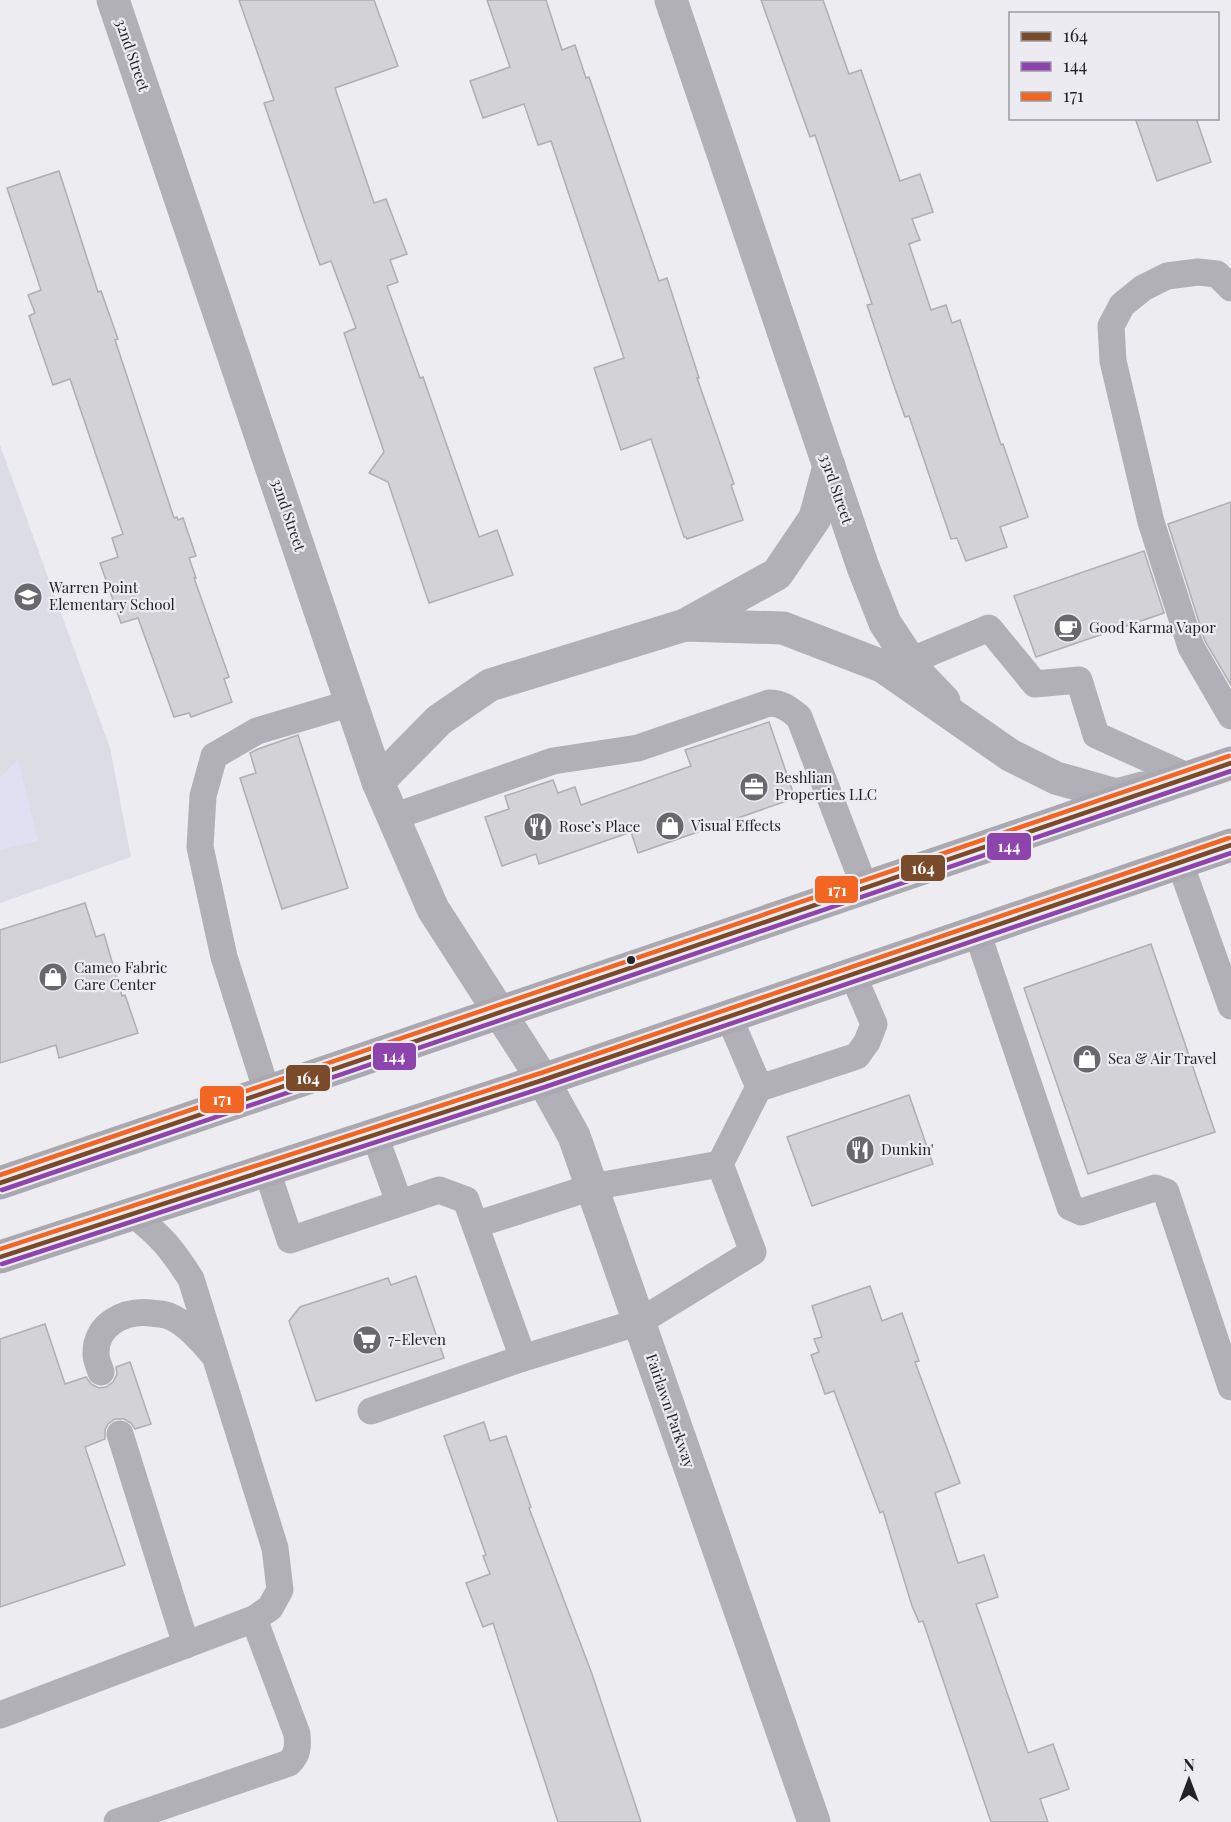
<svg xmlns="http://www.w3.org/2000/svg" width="1231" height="1822" viewBox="0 0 1231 1822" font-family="'Playfair Display',serif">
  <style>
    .built { fill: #dcdce5 }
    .green { fill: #e1e0f2 }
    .building { fill: #d3d2d6; stroke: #afaeb1; stroke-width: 1.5 }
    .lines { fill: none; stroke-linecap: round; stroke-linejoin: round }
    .lane { stroke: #b1b0b6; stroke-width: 27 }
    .street { stroke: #b1b0b6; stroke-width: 33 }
    .secondary { stroke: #b1b0b6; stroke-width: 33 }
    .primary { stroke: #aaa8b0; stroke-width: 33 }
    .bus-1-casing { stroke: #ecebf2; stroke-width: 9 }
    .bus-2-casing { stroke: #ecebf2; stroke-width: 9 }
    .bus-3-casing { stroke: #ecebf2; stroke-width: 9 }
    .bus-1 { stroke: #7a4b2a; stroke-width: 4.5 }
    .bus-2 { stroke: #8e44ad; stroke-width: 4.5 }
    .bus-3 { stroke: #f26522; stroke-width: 4.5 }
    .bus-dot { fill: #222124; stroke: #ecebf2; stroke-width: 2 }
    .labels { text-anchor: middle; stroke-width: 4.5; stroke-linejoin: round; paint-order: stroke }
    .street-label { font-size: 15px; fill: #222124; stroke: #ecebf2 }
    .poi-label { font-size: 15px; fill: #222124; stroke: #ecebf2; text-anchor: start }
    .line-badge { stroke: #ecebf2; stroke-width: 2 }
    .badge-label { font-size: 16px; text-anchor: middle; font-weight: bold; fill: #fff }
  </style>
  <rect width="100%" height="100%" fill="#edecf1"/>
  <polygon class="built" points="0,445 110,748 131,857 0,903"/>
  <polygon class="green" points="18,759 38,841 0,850 0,778"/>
  <g class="building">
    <polygon points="239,0 374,0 398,66 335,88 374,203 386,199 407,254 390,260 398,282 387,286 420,378 423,377 479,537 497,530 513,575 429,603 388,482 369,473 384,452 344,333 356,328 331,261 320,265 305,223 264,103 274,100"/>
    <polygon points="487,0 546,0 562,50 575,45 586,78 589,77 659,281 667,278 699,378 697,378 734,484 731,485 743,520 687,539 686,537 684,537 651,439 621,450 594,368 624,358 551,141 538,145 524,104 483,118 470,81 510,67"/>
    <polygon points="761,0 823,0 849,74 861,70 900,181 920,174 933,212 912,219 920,240 909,244 931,310 946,305 952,323 960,320 1001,445 1003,444 1028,517 1000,527 1007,547 966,561 957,538 951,539 909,416 905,417 893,383 867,305 872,304 815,135 810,137"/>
    <polygon points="1135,118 1196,118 1211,162 1157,181"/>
    <polygon points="59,171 98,292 101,291 118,339 115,340 174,518 177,517 178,520 183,518 196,556 189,558 196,578 194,578 229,677 224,679 232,702 191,717 189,713 174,717 138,618 121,623 100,563 118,557 112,538 123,534 70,379 53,385 29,316 35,313 28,295 41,290 7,188"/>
    <polygon points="1231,502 1231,685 1205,641 1168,524"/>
    <polygon points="1144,551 1164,613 1036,657 1014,596"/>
    <polygon points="769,722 795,798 638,853 631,832 539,864 536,854 502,866 485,817 509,809 505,796 553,780 558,793 575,787 581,805 691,766 685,750"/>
    <polygon points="298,735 348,888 282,909 240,778 256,773 250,753 258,749"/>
    <polygon points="85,903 96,937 104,934 122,996 125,995 138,1033 59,1058 56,1045 0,1063 0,930"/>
    <polygon points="1151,944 1215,1132 1088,1174 1024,988"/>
    <polygon points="909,1095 933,1164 812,1206 787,1137"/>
    <polygon points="416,1276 444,1358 316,1401 289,1321 300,1307 388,1278 391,1285"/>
    <polygon points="870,1286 882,1321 902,1313 919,1361 915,1362 960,1483 935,1493 958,1563 984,1555 998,1597 976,1604 1028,1753 1053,1744 1069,1789 1040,1799 1048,1822 991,1822 923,1621 919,1622 912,1606 883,1511 880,1513 834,1391 825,1394 811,1355 819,1352 814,1339 822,1337 812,1306"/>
    <polygon points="45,1324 65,1384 86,1377 91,1384 99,1388 106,1387 113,1382 117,1374 116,1367 130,1362 151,1424 135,1429 131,1423 124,1419 115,1419 108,1424 105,1430 105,1439 85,1447 125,1565 0,1607 0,1339"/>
    <polygon points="484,1422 490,1441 506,1436 531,1507 529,1508 592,1674 641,1822 558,1822 493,1623 483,1627 466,1583 490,1574 483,1556 486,1555 444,1436"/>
  </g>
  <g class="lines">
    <g class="lane">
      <polyline points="1231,288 1217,274 1198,272 1167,276 1143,288 1122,305 1111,326 1113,361 1151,522 1191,647 1231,716"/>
      <polyline points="910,661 989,628 1035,684 1079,680 1096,735 1189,777"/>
      <path d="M 393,817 L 553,761 L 638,748 L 769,703 C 782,703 789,709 799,717 L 865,888"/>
      <polyline points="1180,863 1231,1006"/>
      <polyline points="977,932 1070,1207 1081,1212 1155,1188 1166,1192 1231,1387"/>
      <polyline points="729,1017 756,1080 766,1086 857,1056 867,1042 874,1024 853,975"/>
      <polyline points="267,1092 224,957 200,847 203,796 214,756 257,731 351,703"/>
      <polyline points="375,1136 399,1202"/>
      <polyline points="720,1164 761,1083"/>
      <polyline points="267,1171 290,1240 439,1190 466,1200 523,1358 639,1322 753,1252 720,1164 592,1187 475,1225"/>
      <path d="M 101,1372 C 99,1366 96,1360 96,1354 C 95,1324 125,1310 151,1313 C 157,1314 164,1314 169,1316 C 186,1323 200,1339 212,1353"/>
      <polyline points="371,1411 523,1358"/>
      <polyline points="120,1434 186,1645"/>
      <path d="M 0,1715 L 254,1619 L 270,1608 L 280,1590 L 275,1548 L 191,1279 C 172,1249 161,1236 133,1214"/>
      <path d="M 117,1822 L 289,1763 C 298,1754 298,1747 297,1734 L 254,1619"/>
    </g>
    <g class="street">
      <polyline points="113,0 378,782"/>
      <polyline points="671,0 863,567 885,623 920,676 944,701"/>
      <polyline points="685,625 777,574 815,518 829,466"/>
    </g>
    <polyline class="secondary" points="814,1822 574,1136 543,1080 433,909 378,782 439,720 490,685 685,625 783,628 882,666 1010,755 1056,778 1116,795 1143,788"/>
    <g class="primary">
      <polyline points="0,1183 1231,763"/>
      <polyline points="0,1257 543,1080 1231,845"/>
    </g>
    <g class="bus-1-casing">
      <g id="bus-1">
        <polyline points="0,1183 1231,763"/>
        <polyline points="0,1257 543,1080 1231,845"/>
      </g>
    </g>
    <g class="bus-2-casing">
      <g id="bus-2">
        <polyline points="2,1190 1231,771"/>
        <polyline points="2,1264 545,1087 1231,853"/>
      </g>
    </g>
    <g class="bus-3-casing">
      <g id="bus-3">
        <polyline points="0,1175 1229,756"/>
        <polyline points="0,1249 541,1073 1229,838"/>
      </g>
    </g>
    <use href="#bus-1" class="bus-1"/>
    <use href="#bus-2" class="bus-2"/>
    <use href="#bus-3" class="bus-3"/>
  </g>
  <defs>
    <g id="school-disc" transform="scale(1.5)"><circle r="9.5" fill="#69686c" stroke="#ecebf2"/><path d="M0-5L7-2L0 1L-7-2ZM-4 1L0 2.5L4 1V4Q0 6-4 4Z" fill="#fff"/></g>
    <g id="cafe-disc" transform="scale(1.5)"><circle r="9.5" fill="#69686c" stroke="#ecebf2"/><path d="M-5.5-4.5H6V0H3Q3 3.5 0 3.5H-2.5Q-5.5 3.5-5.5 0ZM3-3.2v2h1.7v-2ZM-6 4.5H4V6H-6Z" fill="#fff"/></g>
    <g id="office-disc" transform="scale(1.5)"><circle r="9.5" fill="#69686c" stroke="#ecebf2"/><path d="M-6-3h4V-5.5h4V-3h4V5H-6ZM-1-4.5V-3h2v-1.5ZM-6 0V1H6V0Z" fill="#fff"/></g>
    <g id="shop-disc" transform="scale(1.5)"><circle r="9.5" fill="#69686c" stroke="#ecebf2"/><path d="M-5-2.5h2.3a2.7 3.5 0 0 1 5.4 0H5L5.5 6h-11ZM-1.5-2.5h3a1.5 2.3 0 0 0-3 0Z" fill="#fff"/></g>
    <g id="restaurant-disc" transform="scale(1.5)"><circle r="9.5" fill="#69686c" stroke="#ecebf2"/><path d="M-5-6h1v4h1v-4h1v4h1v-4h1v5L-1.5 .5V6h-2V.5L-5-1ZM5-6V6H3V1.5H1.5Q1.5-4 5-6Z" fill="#fff"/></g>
    <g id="supermarket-disc" transform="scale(1.5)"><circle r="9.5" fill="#69686c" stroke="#ecebf2"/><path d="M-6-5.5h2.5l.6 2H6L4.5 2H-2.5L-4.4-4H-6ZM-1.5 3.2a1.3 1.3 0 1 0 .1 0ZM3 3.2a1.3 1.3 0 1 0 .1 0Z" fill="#fff"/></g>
  </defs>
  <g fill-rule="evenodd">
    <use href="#school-disc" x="28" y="597"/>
    <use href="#cafe-disc" x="1068" y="628"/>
    <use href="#office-disc" x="754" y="787"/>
    <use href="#shop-disc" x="670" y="826"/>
    <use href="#restaurant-disc" x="538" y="827"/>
    <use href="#shop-disc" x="53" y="977"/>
    <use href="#shop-disc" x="1087" y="1059"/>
    <use href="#restaurant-disc" x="860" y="1150"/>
    <use href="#supermarket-disc" x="367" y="1340"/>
  </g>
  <circle class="bus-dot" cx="631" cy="960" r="5"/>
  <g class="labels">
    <g class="street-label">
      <text transform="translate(132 55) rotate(71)" y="5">32nd Street</text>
      <text transform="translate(836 489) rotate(71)" y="5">33rd Street</text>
      <text transform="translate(288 515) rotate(71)" y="5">32nd Street</text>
      <text transform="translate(670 1411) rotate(71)" y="5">Fairlawn Parkway</text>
    </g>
    <g class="poi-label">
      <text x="49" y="593">Warren Point<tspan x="49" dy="17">Elementary School</tspan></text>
      <text x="1089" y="633">Good Karma Vapor</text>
      <text x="775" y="783">Beshlian<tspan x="775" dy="17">Properties LLC</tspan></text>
      <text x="691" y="831">Visual Effects</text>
      <text x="559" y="832">Rose’s Place</text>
      <text x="74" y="973">Cameo Fabric<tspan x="74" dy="17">Care Center</tspan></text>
      <text x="1108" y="1064">Sea &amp; Air Travel</text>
      <text x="881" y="1155">Dunkin'</text>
      <text x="388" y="1345">7-Eleven</text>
    </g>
  </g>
  <g class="line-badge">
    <rect x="986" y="832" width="46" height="29" rx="6" fill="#8e44ad"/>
    <rect x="900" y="854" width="46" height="28" rx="6" fill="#7a4b2a"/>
    <rect x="814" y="875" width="45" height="29" rx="6" fill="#f26522"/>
    <rect x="372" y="1042" width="45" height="29" rx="6" fill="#8e44ad"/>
    <rect x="285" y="1064" width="46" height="28" rx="6" fill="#7a4b2a"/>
    <rect x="199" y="1085" width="46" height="29" rx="6" fill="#f26522"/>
  </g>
  <g class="badge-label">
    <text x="1009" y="852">144</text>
    <text x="923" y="874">164</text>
    <text x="837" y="896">171</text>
    <text x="394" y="1062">144</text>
    <text x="308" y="1084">164</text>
    <text x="222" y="1105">171</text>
  </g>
  <rect x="1009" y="12" width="210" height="108" fill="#ecebf2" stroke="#9b9aa0" stroke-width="1.5"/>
  <rect x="1021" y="32" width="30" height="9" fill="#7a4b2a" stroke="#9b9aa0" stroke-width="1.5"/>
  <text x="1063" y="42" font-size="18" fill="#222124">164</text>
  <rect x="1021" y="62" width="30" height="9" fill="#8e44ad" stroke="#9b9aa0" stroke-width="1.5"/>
  <text x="1063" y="72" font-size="18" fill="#222124">144</text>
  <rect x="1021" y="92" width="30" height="9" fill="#f26522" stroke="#9b9aa0" stroke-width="1.5"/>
  <text x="1063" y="102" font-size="18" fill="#222124">171</text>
  <g transform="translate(1189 1780)" stroke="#ecebf2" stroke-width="4.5" paint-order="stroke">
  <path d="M0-4.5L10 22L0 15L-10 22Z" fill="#222124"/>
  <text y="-9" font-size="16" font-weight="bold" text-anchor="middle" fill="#222124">N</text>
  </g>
</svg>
